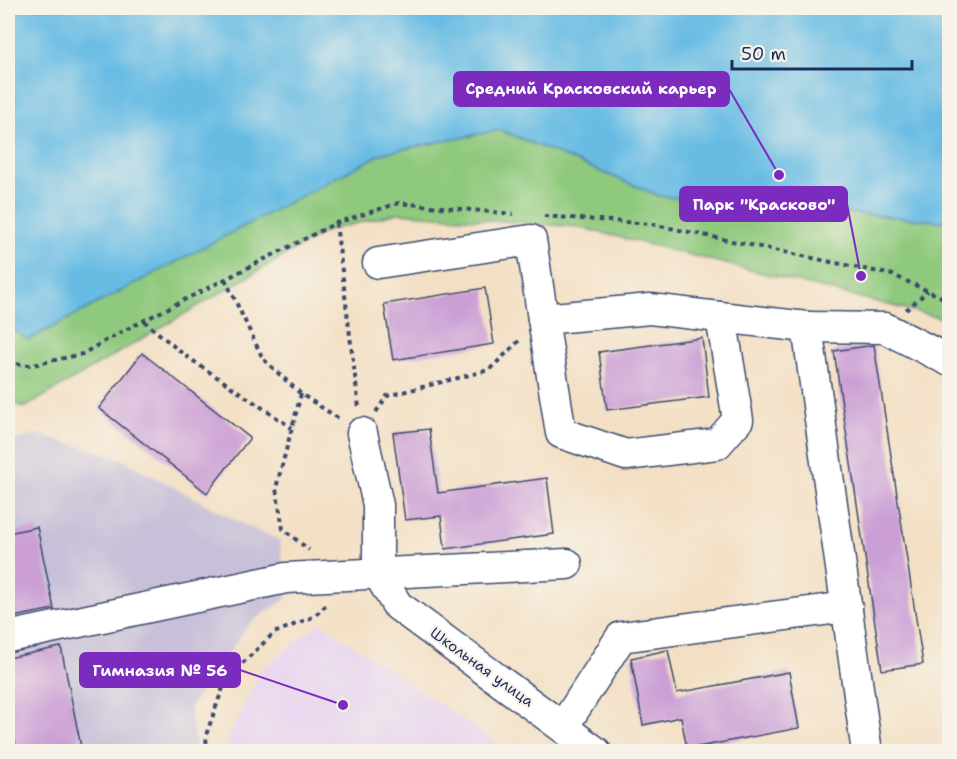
<svg xmlns="http://www.w3.org/2000/svg" width="957" height="759" viewBox="0 0 957 759" font-family="'Shantell Sans',sans-serif">
  <style>
    .built { fill: #e6d3f0 }
    .industrial { fill: #c8c0d8 }
    .green { fill: #8fc97d; stroke: #557c6e; stroke-width: 1.5 }
    .water { fill: #67bce4; stroke: #4176a1; stroke-width: 1.5 }
    .building { fill: #cb9fd5 }
    .lines { fill: none; stroke-linecap: round; stroke-linejoin: round }
    .minor-casing { stroke: #3b496d; stroke-width: 33 }
    .path { stroke: #3b496d; stroke-width: 4; stroke-dasharray: 4.5 4.5; stroke-linecap: butt }
    .minor { stroke: #fff; stroke-width: 30 }
    .labels { text-anchor: middle; stroke-width: 4.5; stroke-linejoin: round; paint-order: stroke }
    .street-label { font-size: 15px; fill: #1b2f5e; stroke: #f7f3e8 }
    .leader { fill: none; stroke: #7b2cbf; stroke-width: 2 }
    .callout-dot { fill: #7b2cbf; stroke: #f7f3e8; stroke-width: 2 }
    .callout { fill: #7b2cbf; stroke: #7b2cbf; stroke-width: 2 }
    .callout-label { font-size: 16px; text-anchor: middle; font-weight: bold; fill: #fff }
  </style>
  <rect width="100%" height="100%" fill="#f7f3e8"/>
  <filter id="ink" filterUnits="userSpaceOnUse"><feTurbulence type="fractalNoise" baseFrequency=".0167" numOctaves="2"/><feDisplacementMap in="SourceGraphic" scale="12" xChannelSelector="R" yChannelSelector="G"/><feConvolveMatrix kernelMatrix="1 2 1 2 8 2 1 2 1" color-interpolation-filters="sRGB"/></filter>
  <filter id="wash" filterUnits="userSpaceOnUse"><feTurbulence type="fractalNoise" baseFrequency=".008" numOctaves="4" result="noise"/><feDisplacementMap in="SourceGraphic" scale="24" xChannelSelector="R" yChannelSelector="G"/><feGaussianBlur stdDeviation="1.35" result="paint"/><feColorMatrix in="noise" values="0 0 0 0 0 0 0 0 0 0 0 0 0 0 0 0 0 1.4 0 .05"/><feComposite in="paint" operator="in"/></filter>
  <g filter="url(#wash)">
    <rect width="100%" height="100%" fill="#f3dfc3"/>
    <polygon class="built" points="320,623 510,751 228,751 227,742 261,669"/>
    <polygon class="industrial" points="37,434 117,457 249,527 279,540 286,578 286,599 250,623 189,708 197,751 8,752 8,442"/>
    <polygon class="green" points="500,130 660,196 949,222 949,320 579,227 398,213 326,231 24,408 8,400 8,326 28,339 383,153"/>
    <polygon class="water" points="8,8 949,8 949,222 660,196 500,130 383,153 28,340 8,326"/>
    <g id="blocks">
      <g class="building">
        <polygon points="485,288 494,344 393,360 384,304"/>
        <polygon points="702,338 709,397 607,410 599,352"/>
        <polygon points="874,345 923,664 882,670 834,351"/>
        <polygon points="142,353 250,438 207,493 99,408"/>
        <polygon points="429,429 438,493 547,478 554,534 445,549 441,516 405,520 393,433"/>
        <polygon points="37,527 54,609 8,618 8,533"/>
        <polygon points="61,647 82,752 17,752 8,704 8,658"/>
        <polygon points="668,650 677,693 789,672 799,728 687,749 681,717 643,725 631,658"/>
      </g>
    </g>
  </g>
  <g filter="url(#ink)">
    <use href="#blocks" fill-opacity="0" stroke="#3b496d" stroke-width="1.5"/>
    <g class="lines">
      <g class="minor-casing">
        <g id="minor">
          <polyline points="378,263 531,240 543,319 650,309 807,327"/>
          <polyline points="543,319 561,433 626,455 717,444 738,420 721,317"/>
          <polyline points="362,433 378,505 378,573"/>
          <polyline points="378,573 397,605 596,752"/>
          <polyline points="8,637 286,578 567,564"/>
          <polyline points="563,727 621,637 847,607"/>
          <polyline points="867,752 807,327 885,328 950,361"/>
        </g>
      </g>
      <g class="path">
        <polyline points="544,216 651,224 893,275 950,301"/>
        <polyline points="336,223 359,408"/>
        <polyline points="225,279 263,359 301,394 341,420"/>
        <polyline points="906,310 928,291"/>
        <polyline points="144,321 183,354 292,428"/>
        <polyline points="8,364 33,365 82,354 123,331 336,223 399,203 513,214"/>
        <polyline points="301,394 276,488 283,529 309,550"/>
        <polyline points="376,412 387,396 489,370 519,341"/>
        <polyline points="207,752 206,735 226,679 274,633 313,617 329,603"/>
      </g>
      <use href="#minor" class="minor"/>
    </g>
  </g>
  <g class="labels">
    <g class="street-label">
      <text transform="translate(482 667) rotate(36)" y="5">Школьная улица</text>
    </g>
  </g>
  <path class="leader" d="M779 175L729 89M861 276L847 204M343 705L240 670"/>
  <g class="callout-dot">
    <circle cx="779" cy="175" r="6"/>
    <circle cx="861" cy="276" r="6"/>
    <circle cx="343" cy="705" r="6"/>
  </g>
  <g class="callout">
    <rect x="454" y="72" width="275" height="34" rx="6"/>
    <rect x="680" y="187" width="167" height="34" rx="6"/>
    <rect x="80" y="653" width="160" height="34" rx="6"/>
  </g>
  <g class="callout-label">
    <text x="591" y="94">Средний Красковский карьер</text>
    <text x="764" y="210">Парк "Красково"</text>
    <text x="160" y="676">Гимназия № 56</text>
  </g>
  <rect width="957" height="759" fill="none" stroke="#f7f3e8" stroke-width="30"/>
  <path d="M732 60v9h180v-9" fill="none" stroke="#1b2f5e" stroke-width="3"/>
  <text x="741" y="60" font-size="18" fill="#1b2f5e" stroke="#f7f3e8" stroke-width="4.5" paint-order="stroke">50 m</text>
</svg>
